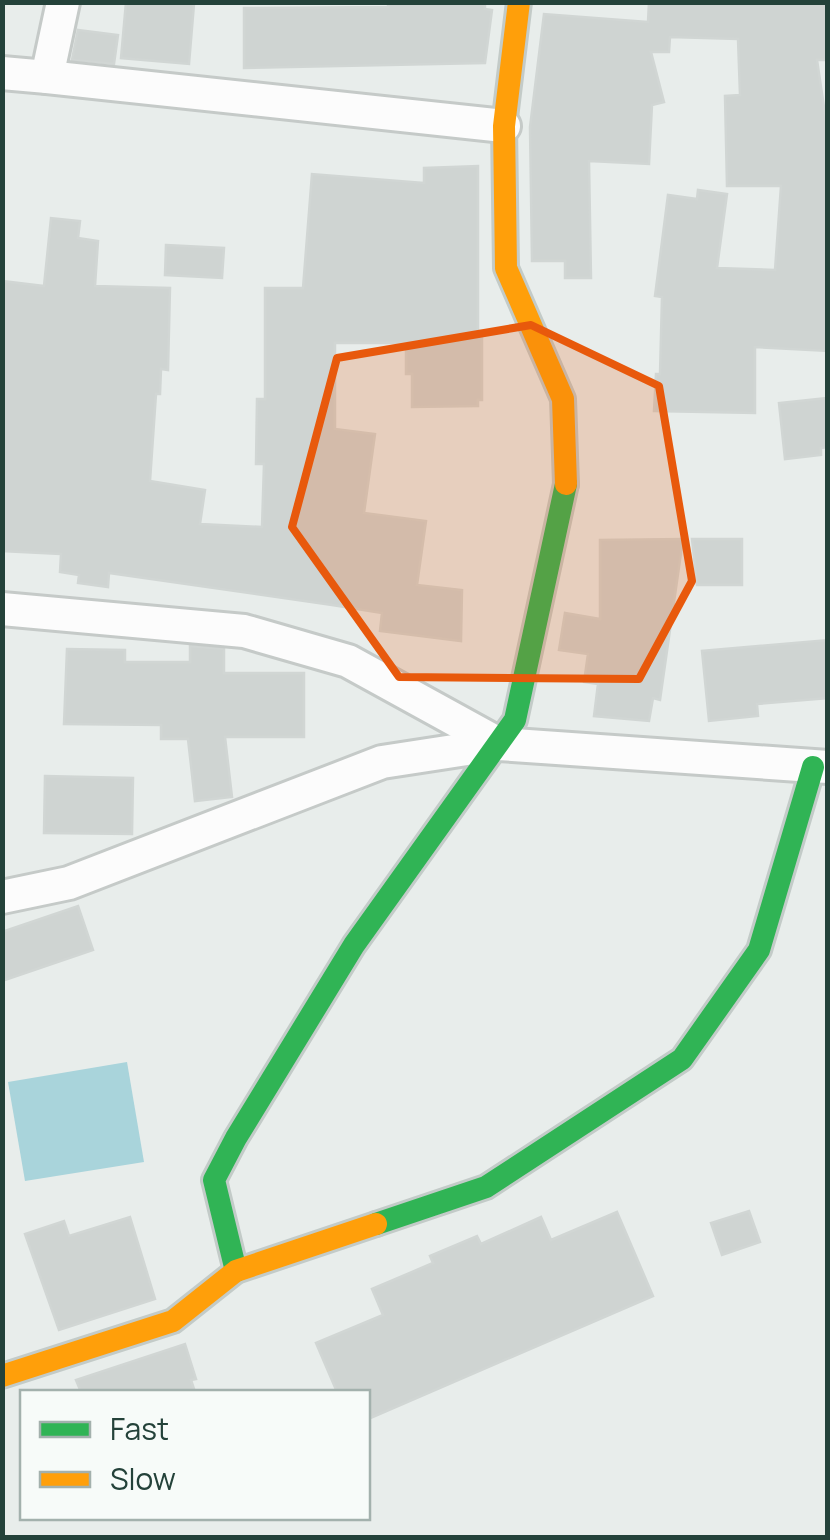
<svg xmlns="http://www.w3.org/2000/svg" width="830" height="1540" viewBox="0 0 830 1540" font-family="Manrope,sans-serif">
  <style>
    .water { fill: #a9d4db }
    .building { fill: #cfd4d2; stroke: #d1d6d4; stroke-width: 2.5 }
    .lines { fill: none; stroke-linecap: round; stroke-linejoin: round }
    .street-casing { stroke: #c5cac8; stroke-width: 38 }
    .fast-casing { stroke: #c3cbc8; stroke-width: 28 }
    .slow-casing { stroke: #c3cbc8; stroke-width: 28 }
    .street { stroke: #fcfcfc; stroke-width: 32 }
    .fast { stroke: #30b455; stroke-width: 22 }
    .slow { stroke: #ff9f0a; stroke-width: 22 }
    .marked { fill: #e8590c; fill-opacity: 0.2; stroke: #e8590c; stroke-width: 8; stroke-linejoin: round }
  </style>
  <rect width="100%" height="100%" fill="#e8edeb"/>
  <polygon class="water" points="127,1062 144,1162 25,1181 8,1082"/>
  <g class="building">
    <polygon points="126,2 194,4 189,64 121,58"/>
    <polygon points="388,2 485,2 485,9 492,10 485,63 244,68 244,8 388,7"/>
    <polygon points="649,2 828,2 828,60 817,60 828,134 828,351 755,347 755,413 654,411 656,374 660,374 662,297 655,296 668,195 697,199 698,190 727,194 717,268 775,270 781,186 727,186 725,96 740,95 738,39 670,37 669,52 651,52 664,102 652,105 649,164 589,161 591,278 565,278 565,261 532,261 530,127 544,14 648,22"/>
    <polygon points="78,30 118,35 114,64 72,60"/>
    <polygon points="478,166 478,331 482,331 482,400 478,400 478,406 412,407 412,374 406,374 406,343 335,343 335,429 375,434 364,513 426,521 417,585 462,590 461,641 380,631 382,613 332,605 109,573 108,587 78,583 79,575 60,572 61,554 2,551 2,281 44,286 51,218 80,221 78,238 98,241 95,286 170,288 168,370 161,369 160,394 156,394 150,481 205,490 200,524 262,527 264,464 256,464 257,399 265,399 265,288 303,288 312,174 424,183 424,168"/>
    <polygon points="166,245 224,248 222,278 165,275"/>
    <polygon points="828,398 828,447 821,448 821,455 785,459 779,403"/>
    <polygon points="683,539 660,700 653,698 649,721 594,716 598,684 584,682 588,654 559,650 565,613 600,619 600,540"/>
    <polygon points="692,539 742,539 742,585 697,585"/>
    <polygon points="828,640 828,698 757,704 758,716 709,721 702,651"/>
    <polygon points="190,646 224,649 224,673 304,673 304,737 225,737 232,797 195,801 188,739 161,739 161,725 64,724 67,649 125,650 125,662 190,662"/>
    <polygon points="45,776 133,778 132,834 44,833"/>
    <polygon points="78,906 93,950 2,981 2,932"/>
    <polygon points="749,1211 760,1242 722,1255 711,1223"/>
    <polygon points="617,1212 653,1296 368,1419 368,1392 337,1392 316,1343 383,1315 372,1289 433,1263 430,1256 477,1236 481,1244 541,1217 551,1240"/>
    <polygon points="130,1217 155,1299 59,1330 25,1234 64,1221 69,1236"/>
    <polygon points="185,1344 196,1379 191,1380 195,1392 81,1392 76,1380"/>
  </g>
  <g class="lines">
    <g class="street-casing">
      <g id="street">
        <polyline points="2,73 47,77 63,2"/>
        <polyline points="47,77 504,126"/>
        <polyline points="2,609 244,631 348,661 499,744"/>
        <polyline points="2,897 69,883 382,762 499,744 828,767"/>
      </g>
    </g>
    <g class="fast-casing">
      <g id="fast">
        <polyline points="376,1224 486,1187 682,1059 759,950 813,767"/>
        <polyline points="236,1271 214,1180 236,1138 354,945 515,720 566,484"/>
      </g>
    </g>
    <g class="slow-casing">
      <g id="slow">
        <polyline points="519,2 504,126 506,268 563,399 566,484"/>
        <polyline points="2,1376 173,1321 236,1271 376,1224"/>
      </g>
    </g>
    <use href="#street" class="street"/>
    <use href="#fast" class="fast"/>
    <use href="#slow" class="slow"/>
  </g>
  <path class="marked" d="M 531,325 L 659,386 L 692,581 L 639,679 L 399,677 L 292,527 L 337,358 Z"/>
  <rect width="830" height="1540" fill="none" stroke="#24423a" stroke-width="10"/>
  <rect x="20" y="1390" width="350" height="130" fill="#f7fbf9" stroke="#a3b1ad" stroke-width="2.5"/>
  <rect x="40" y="1422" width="50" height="15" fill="#30b455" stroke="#a3b1ad" stroke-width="2.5"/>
  <text x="110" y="1440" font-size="30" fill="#24423a">Fast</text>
  <rect x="40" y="1472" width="50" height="15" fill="#ff9f0a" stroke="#a3b1ad" stroke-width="2.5"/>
  <text x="110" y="1490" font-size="30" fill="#24423a">Slow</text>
</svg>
